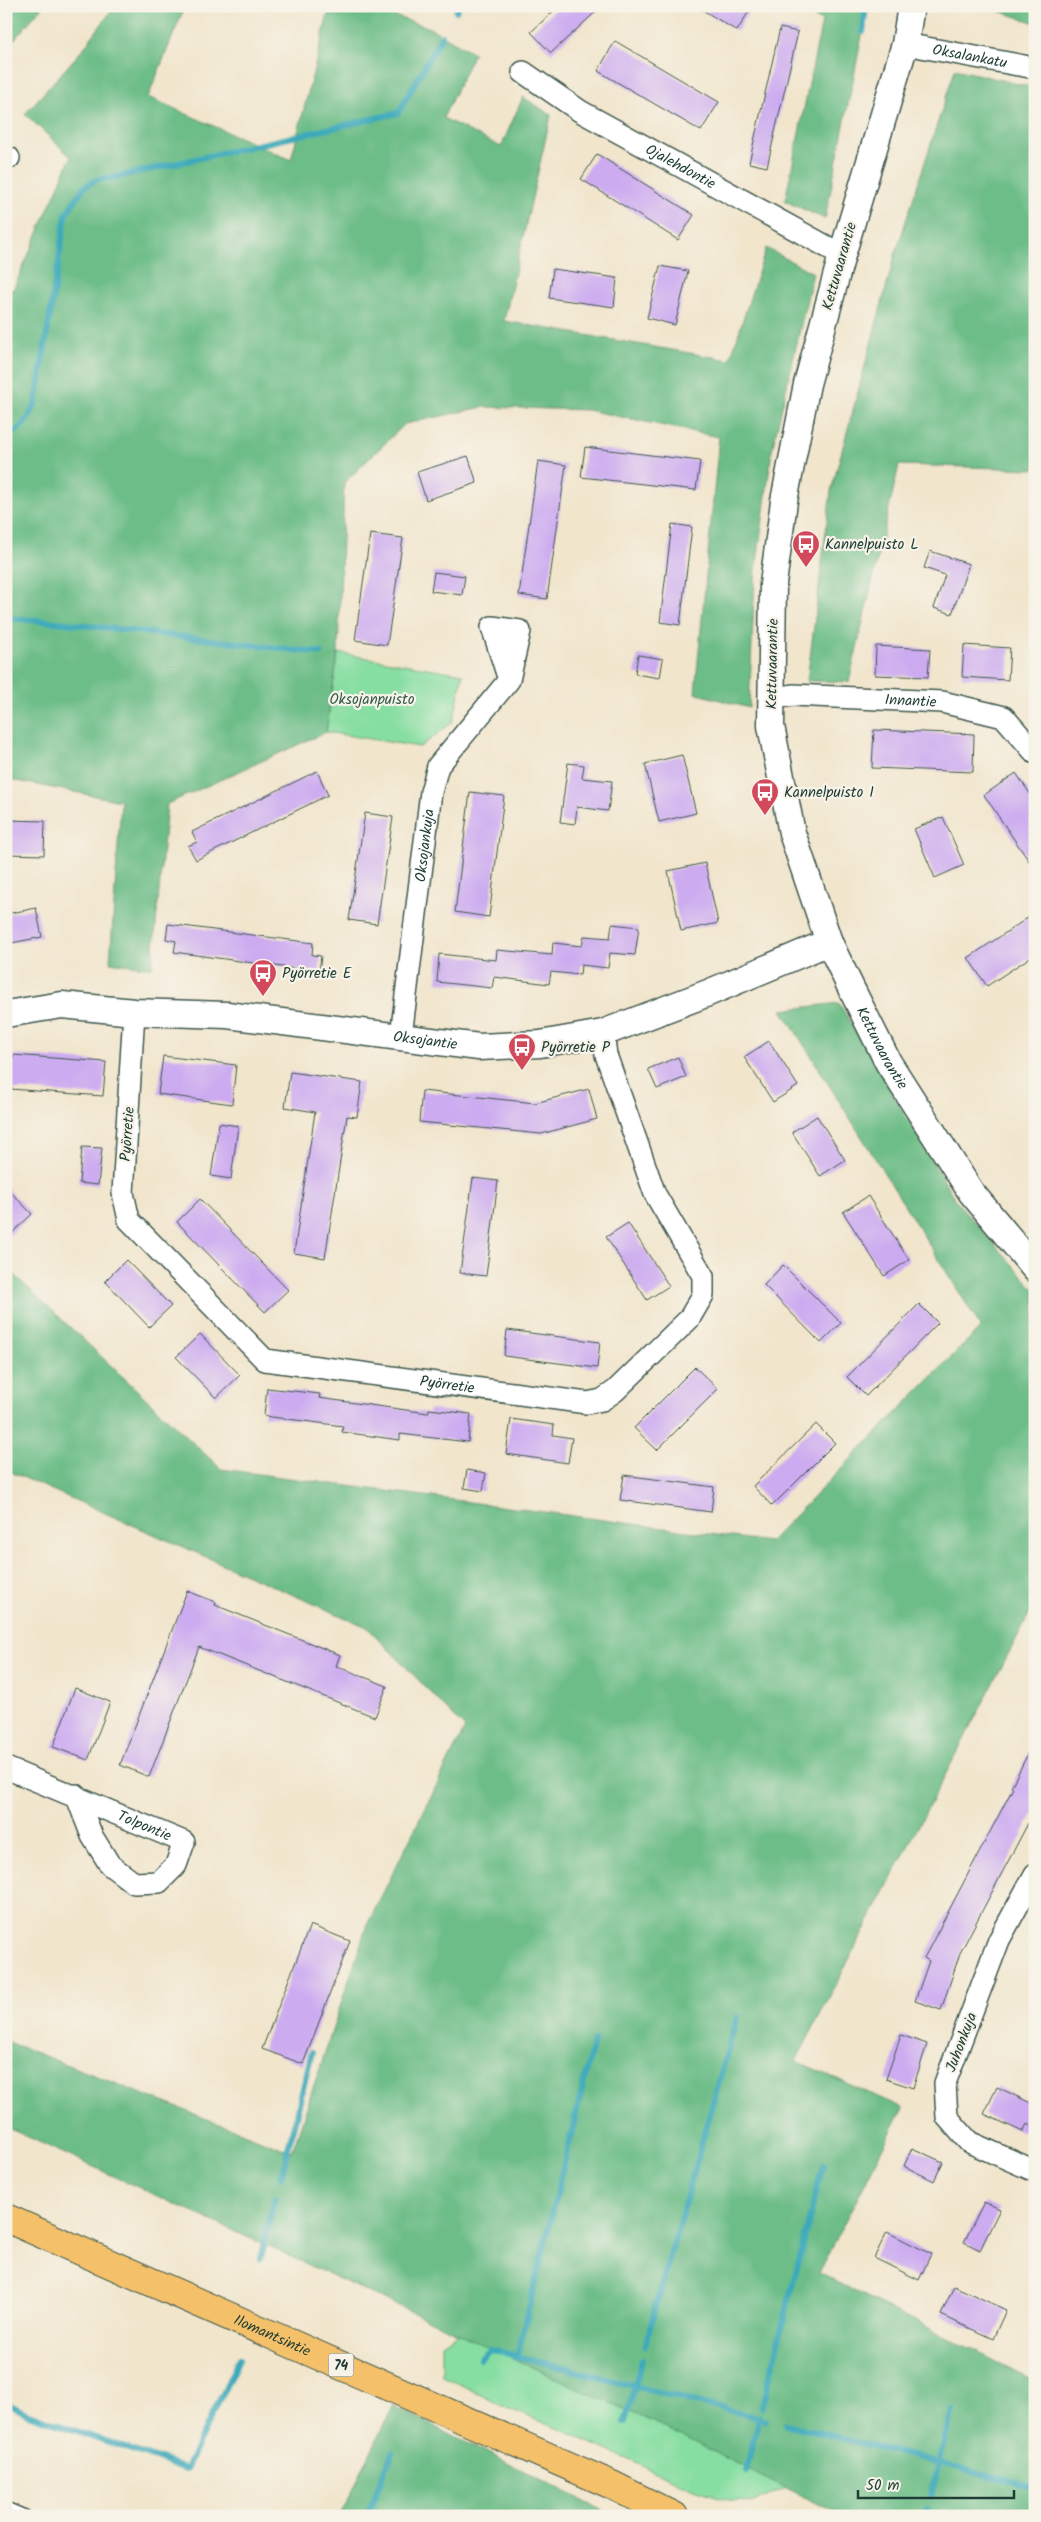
<svg xmlns="http://www.w3.org/2000/svg" width="1041" height="2522" viewBox="0 0 1041 2522" font-family="Kalam,sans-serif">
  <style>
    .green { fill: #87dea2; stroke: #538e6b }
    .forest { fill: #6dbd88; stroke: #467d5e }
    .lines { fill: none; stroke-linecap: round; stroke-linejoin: round }
    .stream { stroke: #3caabb; stroke-width: 6 }
    .building { fill: #ccabf0 }
    .service-casing { stroke: #3e564b; stroke-width: 14 }
    .minor-casing { stroke: #3e564b; stroke-width: 24 }
    .tertiary-casing { stroke: #3e564b; stroke-width: 29 }
    .primary-casing { stroke: #3e564b; stroke-width: 30 }
    .service { stroke: #fff; stroke-width: 11 }
    .minor { stroke: #fff; stroke-width: 21 }
    .tertiary { stroke: #fff; stroke-width: 26 }
    .primary { stroke: #f4c16a; stroke-width: 28 }
    .labels { text-anchor: middle; stroke-width: 4.5; stroke-linejoin: round; paint-order: stroke }
    .shield { fill: #f7f3e8; stroke: #60746a; stroke-width: 1 }
    .shield-label { font-size: 14px; font-weight: bold; fill: #1f3d34 }
    .street-label { font-size: 15px; fill: #1f3d34; stroke: #f7f3e8 }
    .poi-label { font-size: 15px; fill: #1f3d34; stroke: #f7f3e8; text-anchor: start }
    .park-label { font-size: 15px; fill: #345d4a; stroke: #f7f3e8 }
  </style>
  <rect width="100%" height="100%" fill="#f7f3e8"/>
  <filter id="ink" filterUnits="userSpaceOnUse"><feTurbulence type="fractalNoise" baseFrequency=".02" numOctaves="2"/><feDisplacementMap in="SourceGraphic" scale="10" xChannelSelector="R" yChannelSelector="G"/><feConvolveMatrix kernelMatrix="1 2 1 2 8 2 1 2 1" color-interpolation-filters="sRGB"/></filter>
  <filter id="wash" filterUnits="userSpaceOnUse"><feTurbulence type="fractalNoise" baseFrequency=".0096" numOctaves="4" result="noise"/><feDisplacementMap in="SourceGraphic" scale="20" xChannelSelector="R" yChannelSelector="G"/><feGaussianBlur stdDeviation="1.12" result="paint"/><feColorMatrix in="noise" values="0 0 0 0 0 0 0 0 0 0 0 0 0 0 0 0 0 1.4 0 .05"/><feComposite in="paint" operator="in"/></filter>
  <g filter="url(#wash)">
    <rect width="100%" height="100%" fill="#f1e5cc"/>
    <g class="green">
      <polygon points="338,653 463,674 453,722 420,747 326,732"/>
      <polygon points="484,2316 805,2472 783,2490 754,2502 732,2501 691,2488 562,2430 504,2407 442,2375 442,2343"/>
    </g>
    <g class="forest">
      <polygon points="6,6 43,6 6,49"/>
      <polygon points="115,6 185,6 148,97 291,160 330,6 364,6 428,27 474,53 443,118 501,147 523,97 551,115 504,321 730,360 766,248 813,273 772,450 755,578 749,708 695,693 719,437 587,410 483,407 405,424 344,483 338,653 326,732 167,804 152,968 110,962 121,801 6,779 6,287 13,290 71,157 25,114 83,49"/>
      <polygon points="797,6 868,6 825,219 785,201 822,21"/>
      <polygon points="984,6 1035,6 1035,23"/>
      <polygon points="955,69 1035,88 1035,469 899,465 849,682 807,681 831,491 895,255"/>
      <polygon points="839,1003 956,1201 1035,1290 1035,1603 796,2061 903,2108 819,2273 1035,2381 1035,2516 843,2516 657,2424 6,2127 6,2041 292,2152 367,1925 465,1728 367,1627 6,1470 6,1267 221,1469 769,1542 981,1327 782,1010"/>
      <polygon points="393,2406 394,2406 614,2516 340,2516"/>
    </g>
    <g class="lines">
      <g class="stream">
        <polyline points="456,11 459,6"/>
        <polyline points="863,32 866,6"/>
        <path d="M 6,436 C 23,429 29,419 36,403 L 66,214 L 84,187 L 98,179 L 112,178 L 398,113 L 442,36"/>
        <polyline points="6,618 57,622 321,653"/>
        <polyline points="281,2177 312,2052"/>
        <polyline points="260,2259 275,2198"/>
        <polyline points="645,2346 737,2017"/>
        <polyline points="517,2357 594,2041"/>
        <polyline points="480,2358 490,2349 766,2420"/>
        <polyline points="6,2403 28,2414 186,2469 239,2359"/>
        <polyline points="762,2407 823,2165"/>
        <polyline points="625,2422 642,2360"/>
        <polyline points="785,2424 1035,2487"/>
        <polyline points="746,2471 759,2416"/>
        <polyline points="931,2496 952,2410"/>
        <polyline points="367,2516 392,2453"/>
        <polyline points="926,2516 927,2509"/>
      </g>
    </g>
    <g id="blocks">
      <g class="building">
        <polygon points="559,6 602,6 551,53 531,32"/>
        <polygon points="696,6 752,6 737,31"/>
        <polygon points="780,28 798,32 767,167 749,163"/>
        <polygon points="615,41 719,102 701,131 598,71"/>
        <polygon points="597,154 694,215 678,240 581,179"/>
        <polygon points="660,266 688,271 675,325 647,318"/>
        <polygon points="553,269 617,278 614,307 549,298"/>
        <polygon points="585,447 700,461 696,490 581,477"/>
        <polygon points="468,456 477,483 426,500 417,472"/>
        <polygon points="538,461 566,465 547,599 519,595"/>
        <polygon points="672,524 692,527 680,625 660,622"/>
        <polygon points="370,534 403,538 387,645 355,640"/>
        <polygon points="930,551 969,564 952,614 934,608 945,575 924,568"/>
        <polygon points="434,572 465,576 462,595 431,591"/>
        <polygon points="964,645 1010,648 1008,680 962,677"/>
        <polygon points="876,646 930,649 928,677 875,675"/>
        <polygon points="638,655 663,659 660,678 635,674"/>
        <polygon points="874,730 974,734 973,772 872,768"/>
        <polygon points="682,755 696,813 659,822 645,764"/>
        <polygon points="568,763 584,765 582,778 612,781 608,811 577,807 575,824 560,822"/>
        <polygon points="317,771 328,795 196,860 188,846 197,842 192,832"/>
        <polygon points="1016,773 1035,801 1035,870 984,795"/>
        <polygon points="470,792 504,796 489,917 455,912"/>
        <polygon points="365,813 393,817 377,924 349,920"/>
        <polygon points="943,817 964,865 935,878 914,829"/>
        <polygon points="6,820 45,821 44,855 6,854"/>
        <polygon points="705,863 718,923 681,931 668,871"/>
        <polygon points="36,908 42,937 6,944 6,914"/>
        <polygon points="1035,913 1035,954 987,986 968,958"/>
        <polygon points="168,924 313,943 312,955 321,956 319,972 174,952 176,941 166,939"/>
        <polygon points="612,924 639,927 635,955 610,953 608,968 581,965 580,975 551,972 549,984 494,977 492,988 437,982 439,954 496,960 497,950 552,955 553,943 582,946 584,936 610,938"/>
        <polygon points="769,1041 798,1086 773,1102 744,1057"/>
        <polygon points="13,1055 106,1062 103,1096 10,1089"/>
        <polygon points="163,1056 236,1065 232,1104 158,1094"/>
        <polygon points="678,1057 686,1077 657,1089 648,1069"/>
        <polygon points="290,1072 362,1082 357,1117 347,1116 325,1258 294,1253 315,1112 285,1107"/>
        <polygon points="589,1089 597,1119 541,1134 419,1122 422,1091 535,1103"/>
        <polygon points="817,1116 845,1160 820,1176 792,1132"/>
        <polygon points="219,1123 238,1126 231,1179 211,1176"/>
        <polygon points="82,1147 102,1148 98,1185 79,1183"/>
        <polygon points="473,1178 498,1181 486,1276 460,1273"/>
        <polygon points="6,1187 32,1214 6,1239"/>
        <polygon points="868,1196 909,1260 884,1276 843,1212"/>
        <polygon points="200,1199 288,1290 265,1312 177,1222"/>
        <polygon points="628,1223 669,1286 647,1300 606,1237"/>
        <polygon points="126,1260 171,1306 149,1327 105,1281"/>
        <polygon points="783,1265 841,1323 821,1343 764,1285"/>
        <polygon points="919,1304 938,1323 866,1396 847,1377"/>
        <polygon points="507,1330 600,1342 597,1368 504,1356"/>
        <polygon points="200,1334 240,1375 216,1398 176,1357"/>
        <polygon points="695,1367 718,1389 657,1450 634,1428"/>
        <polygon points="267,1388 320,1394 319,1398 428,1413 429,1409 471,1414 468,1442 400,1434 400,1440 342,1432 343,1426 264,1416"/>
        <polygon points="511,1419 554,1425 553,1435 572,1438 568,1463 506,1454"/>
        <polygon points="816,1424 835,1443 772,1506 753,1486"/>
        <polygon points="467,1470 486,1473 483,1491 464,1488"/>
        <polygon points="624,1475 714,1487 711,1512 620,1500"/>
        <polygon points="187,1591 216,1602 215,1605 340,1655 336,1666 387,1686 375,1717 199,1647 149,1777 120,1765"/>
        <polygon points="75,1688 110,1702 88,1760 53,1747"/>
        <polygon points="1035,1740 1035,1810 960,1953 941,2010 915,2001 929,1961 924,1958 1013,1788 1011,1787"/>
        <polygon points="310,1925 350,1941 303,2064 262,2049"/>
        <polygon points="901,2035 927,2044 913,2088 886,2079"/>
        <polygon points="997,2087 1035,2105 1035,2127 1027,2124 1023,2132 984,2114"/>
        <polygon points="912,2148 943,2162 934,2181 904,2166"/>
        <polygon points="984,2202 1000,2209 980,2250 964,2242"/>
        <polygon points="887,2232 931,2254 919,2280 874,2258"/>
        <polygon points="954,2286 1006,2310 993,2339 941,2315"/>
      </g>
    </g>
  </g>
  <g filter="url(#ink)">
    <use href="#blocks" fill-opacity="0" stroke="#3e564b" stroke-width="1"/>
    <g class="lines">
      <g class="service-casing">
        <polyline id="service" points="6,2508 25,2516"/>
      </g>
      <g class="minor-casing">
        <g id="minor">
          <path id="s1" d="M 905,44 L 1035,68"/>
          <path id="s2" d="M 523,72 L 580,111 L 842,255"/>
          <polyline points="6,157 9,158"/>
          <path id="s3" d="M 770,699 L 793,695 L 942,702 L 1004,717 L 1035,753"/>
          <path id="s4" d="M 134,1012 L 123,1193 L 129,1220 L 265,1360 L 587,1403 L 602,1400 L 615,1391 L 689,1319 L 703,1295 L 703,1276 L 655,1194 L 606,1055 L 603,1033"/>
          <path id="s5" d="M 401,1036 L 431,792 L 438,766 L 509,680 L 520,631 L 492,627 L 509,680"/>
          <path id="s6" d="M 6,1768 L 184,1842 L 176,1865 L 159,1882 L 134,1883 L 110,1865 L 92,1836 L 76,1795"/>
          <polyline points="1035,1874 999,1940 945,2083 947,2117 969,2142 1035,2171"/>
        </g>
      </g>
      <g class="tertiary-casing">
        <g id="tertiary">
          <path id="s7" d="M 911,6 L 905,44 L 842,255 L 807,384 L 784,501 L 773,584 L 771,726 L 792,833 L 829,942 L 849,984 L 888,1062 L 971,1192 L 1035,1269"/>
          <path id="s8" d="M 6,1014 L 62,1005 L 134,1012 L 227,1015 L 479,1047 L 540,1044 L 603,1033 L 708,993 L 829,942"/>
        </g>
      </g>
      <g class="primary-casing">
        <g id="primary">
          <path id="s9" d="M 6,2218 L 612,2485 L 674,2516"/>
        </g>
      </g>
      <use href="#service" class="service"/>
      <use href="#minor" class="minor"/>
      <use href="#tertiary" class="tertiary"/>
      <use href="#primary" class="primary"/>
    </g>
  </g>
  <defs>
    <g id="bus-pin" transform="scale(1.4375)"><path d="M0 17L-7.5 6A9.5 9.5 0 1 1 7.5 6Z" fill="#d1495b" stroke="#f7f3e8"/><path d="M-5-6H5V4H4V6H2V4H-2V6H-4V4H-5ZM-3.5-4V0h7V-4ZM-3.5 1.2v1.5H-2V1.2ZM2 1.2v1.5H3.5V1.2Z" fill="#fff"/></g>
  </defs>
  <g fill-rule="evenodd">
    <use href="#bus-pin" x="806" y="544"/>
    <use href="#bus-pin" x="765" y="792"/>
    <use href="#bus-pin" x="263" y="973"/>
    <use href="#bus-pin" x="522" y="1047"/>
  </g>
  <g class="labels">
    <rect class="shield" x="328.5" y="2353.5" width="25" height="23" rx="4"/>
    <g class="shield-label">
      <text x="341" y="2370">74</text>
    </g>
    <g class="street-label">
      <text dy="5" stroke="none"><textPath href="#s1" startOffset="66">Oksalankatu</textPath></text>
      <text dy="5" stroke="none"><textPath href="#s2" startOffset="184">Ojalehdontie</textPath></text>
      <text transform="translate(839 266) rotate(-74)" y="5">Kettuvaarantie</text>
      <text transform="translate(772 664) rotate(-89)" y="5">Kettuvaarantie</text>
      <text dy="5" stroke="none"><textPath href="#s3" startOffset="141">Innantie</textPath></text>
      <text dy="5" stroke="none"><textPath href="#s5" startOffset="192">Oksojankuja</textPath></text>
      <text dy="5" stroke="none"><textPath href="#s8" startOffset="422">Oksojantie</textPath></text>
      <text dy="5" stroke="none"><textPath href="#s7" startOffset="1080">Kettuvaarantie</textPath></text>
      <text transform="translate(127 1134) rotate(-86)" y="5">Pyörretie</text>
      <text dy="5" stroke="none"><textPath href="#s4" startOffset="588">Pyörretie</textPath></text>
      <text dy="5" stroke="none"><textPath href="#s6" startOffset="150">Tolpontie</textPath></text>
      <text transform="translate(961 2042) rotate(-69)" y="5">Juhonkuja</text>
      <text dy="5" stroke="none"><textPath href="#s9" startOffset="291">Ilomantsintie</textPath></text>
    </g>
    <g class="poi-label">
      <text x="825" y="549">Kannelpuisto L</text>
      <text x="784" y="797">Kannelpuisto I</text>
      <text x="282" y="978">Pyörretie E</text>
      <text x="541" y="1052">Pyörretie P</text>
    </g>
    <g class="park-label">
      <text x="372" y="704">Oksojanpuisto</text>
    </g>
  </g>
  <rect width="1041" height="2522" fill="none" stroke="#f7f3e8" stroke-width="25"/>
  <path d="M858 2490v8h156v-8" fill="none" stroke="#1f3d34" stroke-width="2.5"/>
  <text x="866" y="2490" font-size="15" fill="#1f3d34" stroke="#f7f3e8" stroke-width="4" paint-order="stroke">50 m</text>
</svg>
